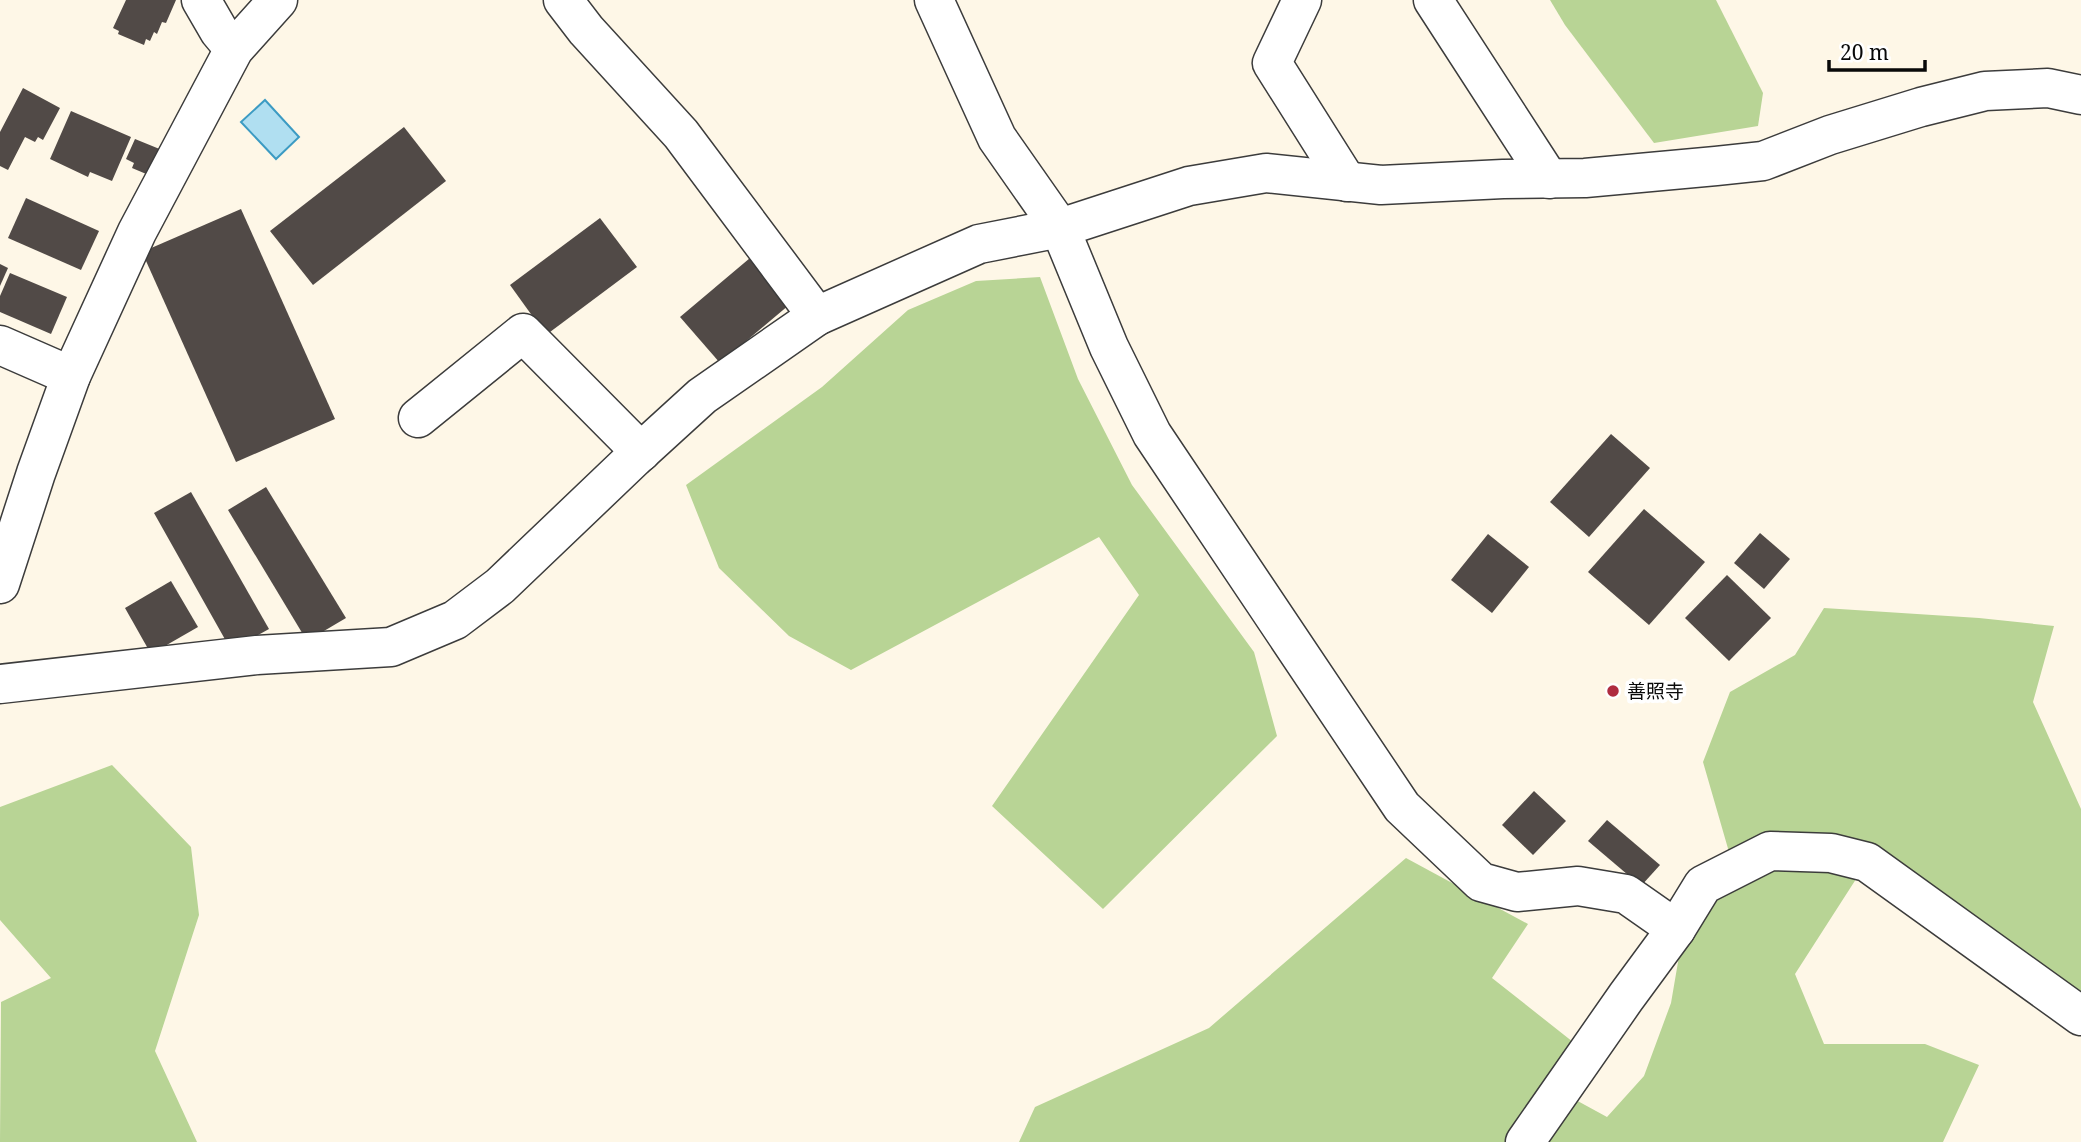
<svg xmlns="http://www.w3.org/2000/svg" width="2081" height="1142" viewBox="0 0 2081 1142" font-family="'Noto Serif','Noto Sans JP',serif">
  <style>
    .forest { fill: #b8d495 }
    .water { fill: #b0dff1; stroke: #3c9bc3; stroke-width: 2 }
    .building { fill: #514a47 }
    .lines { fill: none; stroke-linecap: round; stroke-linejoin: round }
    .minor-casing { stroke: #3c3c3c; stroke-width: 41 }
    .minor { stroke: #fff; stroke-width: 38 }
    .poi-dot { fill: #af2c40; stroke: #fff; stroke-width: 2.5 }
    .labels { text-anchor: middle; stroke-width: 7; stroke-linejoin: round; paint-order: stroke }
    .poi-label { font-size: 19px; fill: #090909; stroke: #fff; text-anchor: start }
  </style>
  <rect width="100%" height="100%" fill="#fef7e7"/>
  <g class="forest">
    <polygon points="1550,0 1716,0 1763,93 1758,126 1654,143 1565,25"/>
    <polygon points="1040,277 1078,379 1132,485 1254,652 1277,736 1103,909 992,806 1139,595 1099,537 851,670 789,636 719,568 686,485 822,387 908,310 976,281"/>
    <polygon points="1824,608 1979,618 2054,626 2033,702 2081,809 2081,1006 1867,862 1795,974 1824,1044 1925,1044 1979,1065 1943,1142 1019,1142 1035,1107 1209,1028 1406,858 1528,924 1492,978 1592,1057 1574,1099 1607,1117 1644,1076 1671,1003 1683,933 1729,852 1703,762 1730,692 1795,655"/>
    <polygon points="112,765 191,847 199,915 155,1051 197,1142 0,1142 1,1002 51,978 0,920 0,807"/>
  </g>
  <polygon class="water" points="265,100 299,137 276,159 241,122"/>
  <g class="building">
    <polygon points="126,0 176,0 166,23 162,22 157,34 154,32 150,41 146,39 144,45 118,34 119,31 113,28"/>
    <polygon points="23,88 60,108 43,140 38,137 35,142 25,137 8,170 0,166 0,132"/>
    <polygon points="71,111 131,137 112,181 90,172 88,177 50,159"/>
    <polygon points="404,127 446,181 313,285 270,231"/>
    <polygon points="135,139 162,150 151,176 132,168 134,163 126,159"/>
    <polygon points="26,198 99,231 81,270 8,238"/>
    <polygon points="241,209 335,419 236,462 142,252"/>
    <polygon points="600,218 637,267 546,335 510,285"/>
    <polygon points="750,258 789,305 720,363 680,317"/>
    <polygon points="0,264 8,268 0,286"/>
    <polygon points="10,273 67,297 51,334 0,312 0,296"/>
    <polygon points="1611,434 1650,468 1589,537 1550,502"/>
    <polygon points="266,487 346,618 307,641 228,510"/>
    <polygon points="191,492 269,629 231,650 154,513"/>
    <polygon points="1644,509 1705,562 1649,625 1588,572"/>
    <polygon points="1760,533 1790,559 1764,589 1734,563"/>
    <polygon points="1488,534 1529,567 1492,613 1451,580"/>
    <polygon points="1727,575 1771,618 1729,661 1685,618"/>
    <polygon points="171,581 198,627 151,654 125,608"/>
    <polygon points="1534,791 1566,821 1533,855 1502,825"/>
    <polygon points="1607,820 1660,865 1641,886 1588,841"/>
  </g>
  <g class="lines">
    <g class="minor-casing">
      <g id="minor">
        <polyline points="201,0 219,31 234,49"/>
        <polyline points="563,0 586,30 681,134 817,316"/>
        <polyline points="934,0 997,138 1060,228 1109,347 1152,434 1402,807 1481,882 1517,892 1578,886 1626,894 1676,929"/>
        <polyline points="1302,0 1272,63 1347,182"/>
        <polyline points="1433,0 1549,179"/>
        <polyline points="0,345 71,376"/>
        <polyline points="418,418 523,333 641,452"/>
        <polyline points="0,584 36,473 71,376 137,232 234,49 278,0"/>
        <polyline points="0,684 257,655 391,647 455,620 500,586 634,458 702,396 817,316 979,244 1060,228 1189,186 1266,173 1381,185 1503,179 1585,178 1716,166 1763,161 1830,135 1921,107 1985,91 2048,88 2081,95"/>
        <polyline points="1525,1142 1626,997 1676,929 1703,885 1770,851 1831,853 1867,862 2081,1016"/>
      </g>
    </g>
    <use href="#minor" class="minor"/>
  </g>
  <circle class="poi-dot" cx="1613" cy="691" r="7"/>
  <g class="labels">
    <g class="poi-label">
      <text x="1627" y="698">善照寺</text>
    </g>
  </g>
  <path d="M1829 60v10h96v-10" fill="none" stroke="#090909" stroke-width="3.5"/>
  <text x="1840" y="60" font-size="21" fill="#090909" stroke="#ffffff" stroke-width="5" paint-order="stroke">20 m</text>
</svg>
